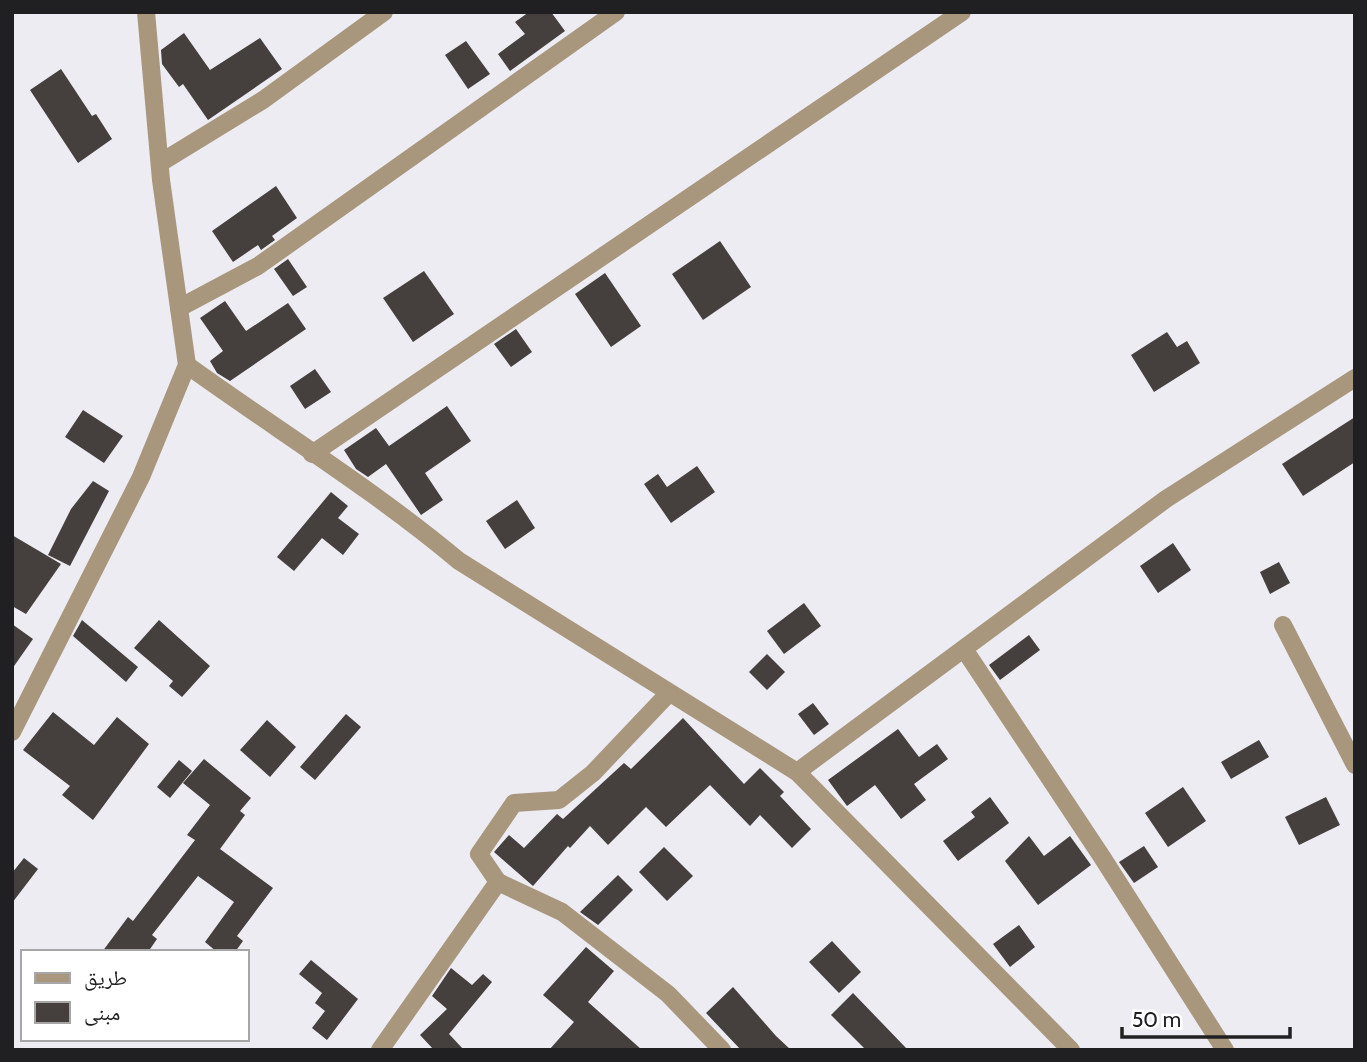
<svg xmlns="http://www.w3.org/2000/svg" width="1367" height="1062" viewBox="0 0 1367 1062" font-family="Cabin,'Noto Naskh Arabic',sans-serif">
  <style>
    .building { fill: #453f3e }
    .lines { fill: none; stroke-linecap: round; stroke-linejoin: round }
    .minor { stroke: #a8967d; stroke-width: 18 }
  </style>
  <rect width="100%" height="100%" fill="#ececf2"/>
  <g class="building">
    <polygon points="529,12 551,12 565,31 510,71 498,54 525,34 515,22"/>
    <polygon points="184,33 210,70 260,38 282,69 208,120 183,84 179,87 162,64 161,50"/>
    <polygon points="466,41 490,74 468,89 445,55"/>
    <polygon points="61,69 92,116 96,114 112,139 78,163 30,90"/>
    <polygon points="276,186 297,218 272,236 275,240 261,250 258,245 233,262 212,231"/>
    <polygon points="720,241 751,287 703,320 672,274"/>
    <polygon points="288,259 307,287 293,296 274,269"/>
    <polygon points="424,271 454,314 413,342 383,298"/>
    <polygon points="605,273 641,326 611,347 575,294"/>
    <polygon points="225,301 246,331 288,303 306,329 230,381 217,373 210,361 223,351 200,318"/>
    <polygon points="516,329 532,352 511,367 494,344"/>
    <polygon points="1167,332 1177,347 1187,341 1200,363 1154,392 1131,355"/>
    <polygon points="315,369 331,392 305,409 290,386"/>
    <polygon points="447,406 471,441 425,473 443,500 421,515 386,464 368,477 356,469 344,450 376,428 389,446"/>
    <polygon points="83,410 123,436 104,463 65,437"/>
    <polygon points="1355,417 1355,462 1303,496 1282,464"/>
    <polygon points="697,466 715,492 671,523 644,484 658,474 667,487"/>
    <polygon points="93,481 109,491 70,566 48,555 71,509"/>
    <polygon points="331,492 348,506 338,518 359,534 343,555 322,538 294,571 277,557"/>
    <polygon points="517,500 535,528 505,549 486,521"/>
    <polygon points="12,535 61,564 26,614 12,606"/>
    <polygon points="1173,543 1191,570 1158,593 1140,566"/>
    <polygon points="1279,562 1290,583 1270,594 1260,572"/>
    <polygon points="804,603 821,626 784,654 767,631"/>
    <polygon points="82,620 138,667 126,682 73,636"/>
    <polygon points="159,620 210,666 182,697 169,686 173,681 134,648"/>
    <polygon points="12,624 33,639 12,669"/>
    <polygon points="1029,635 1040,650 1000,680 989,665"/>
    <polygon points="767,654 785,672 767,690 749,672"/>
    <polygon points="813,703 829,724 814,735 798,714"/>
    <polygon points="53,712 94,745 117,717 149,744 93,820 62,795 70,786 23,750"/>
    <polygon points="346,714 361,727 315,780 300,767"/>
    <polygon points="683,718 744,784 760,768 784,792 780,796 811,829 792,848 760,815 750,826 710,785 666,827 646,807 608,845 590,826 570,848 568,846 533,886 494,852 509,835 524,848 557,814 563,819 624,763 631,769"/>
    <polygon points="267,720 296,747 270,777 240,750"/>
    <polygon points="898,729 919,757 937,744 948,759 914,784 926,800 901,819 875,785 847,806 828,780"/>
    <polygon points="1259,740 1269,757 1231,779 1221,762"/>
    <polygon points="204,759 251,798 240,811 245,815 220,849 273,888 237,936 243,941 235,952 217,952 205,942 234,902 198,876 152,935 157,939 148,952 102,952 128,917 133,921 195,840 187,835 210,805 183,783"/>
    <polygon points="179,760 192,771 170,798 157,787"/>
    <polygon points="1183,787 1206,821 1168,847 1145,813"/>
    <polygon points="990,797 1009,823 958,861 943,841 975,817 971,812"/>
    <polygon points="1326,797 1340,825 1299,845 1285,817"/>
    <polygon points="1029,836 1044,856 1070,836 1091,865 1038,905 1005,861"/>
    <polygon points="1144,846 1158,867 1134,883 1119,862"/>
    <polygon points="664,847 693,876 667,901 639,872"/>
    <polygon points="24,858 38,869 12,903 12,873"/>
    <polygon points="618,875 633,890 598,925 580,912"/>
    <polygon points="1019,925 1035,947 1010,967 993,944"/>
    <polygon points="832,941 861,972 839,993 809,962"/>
    <polygon points="586,947 614,971 588,1002 642,1050 549,1050 574,1022 543,995"/>
    <polygon points="311,960 358,999 327,1040 312,1028 325,1011 315,1003 322,993 299,974"/>
    <polygon points="451,968 472,985 483,974 492,982 449,1034 464,1050 434,1050 420,1035 447,1009 432,996"/>
    <polygon points="733,987 776,1036 791,1050 741,1050 706,1013"/>
    <polygon points="853,993 908,1050 866,1050 831,1015"/>
  </g>
  <g class="lines">
    <g class="minor">
      <polyline points="160,163 263,100 384,12"/>
      <polyline points="179,308 258,266 616,12"/>
      <path d="M 187,365 C 277,430 373,489 459,561 L 797,772 L 1071,1050"/>
      <polyline points="312,454 962,12"/>
      <polyline points="1283,625 1355,765"/>
      <polyline points="964,649 1102,857 1225,1050"/>
      <polyline points="12,732 141,477 187,365 161,180 146,12"/>
      <polyline points="797,772 1166,499 1355,378"/>
      <polyline points="498,882 562,912 668,994 722,1050"/>
      <polyline points="380,1050 498,882 479,854 514,803 559,800 593,773 669,693"/>
    </g>
  </g>
  <rect width="1367" height="1062" fill="none" stroke="#202022" stroke-width="28"/>
  <rect x="21" y="950" width="228" height="91" fill="#ffffff" stroke="#a6a6a7" stroke-width="2"/>
  <rect x="35" y="973" width="35" height="10" fill="#a8967d" stroke="#a6a6a7" stroke-width="2"/>
  <text x="84" y="985" font-size="21" fill="#202022">طريق</text>
  <rect x="35" y="1002" width="35" height="21" fill="#453f3e" stroke="#a6a6a7" stroke-width="2"/>
  <text x="84" y="1020" font-size="21" fill="#202022">مبنى</text>
  <path d="M1122 1027v10h168v-10" fill="none" stroke="#202022" stroke-width="3.5"/>
  <text x="1132" y="1027" font-size="21" fill="#202022" stroke="#ffffff" stroke-width="5" paint-order="stroke">50 m</text>
</svg>
